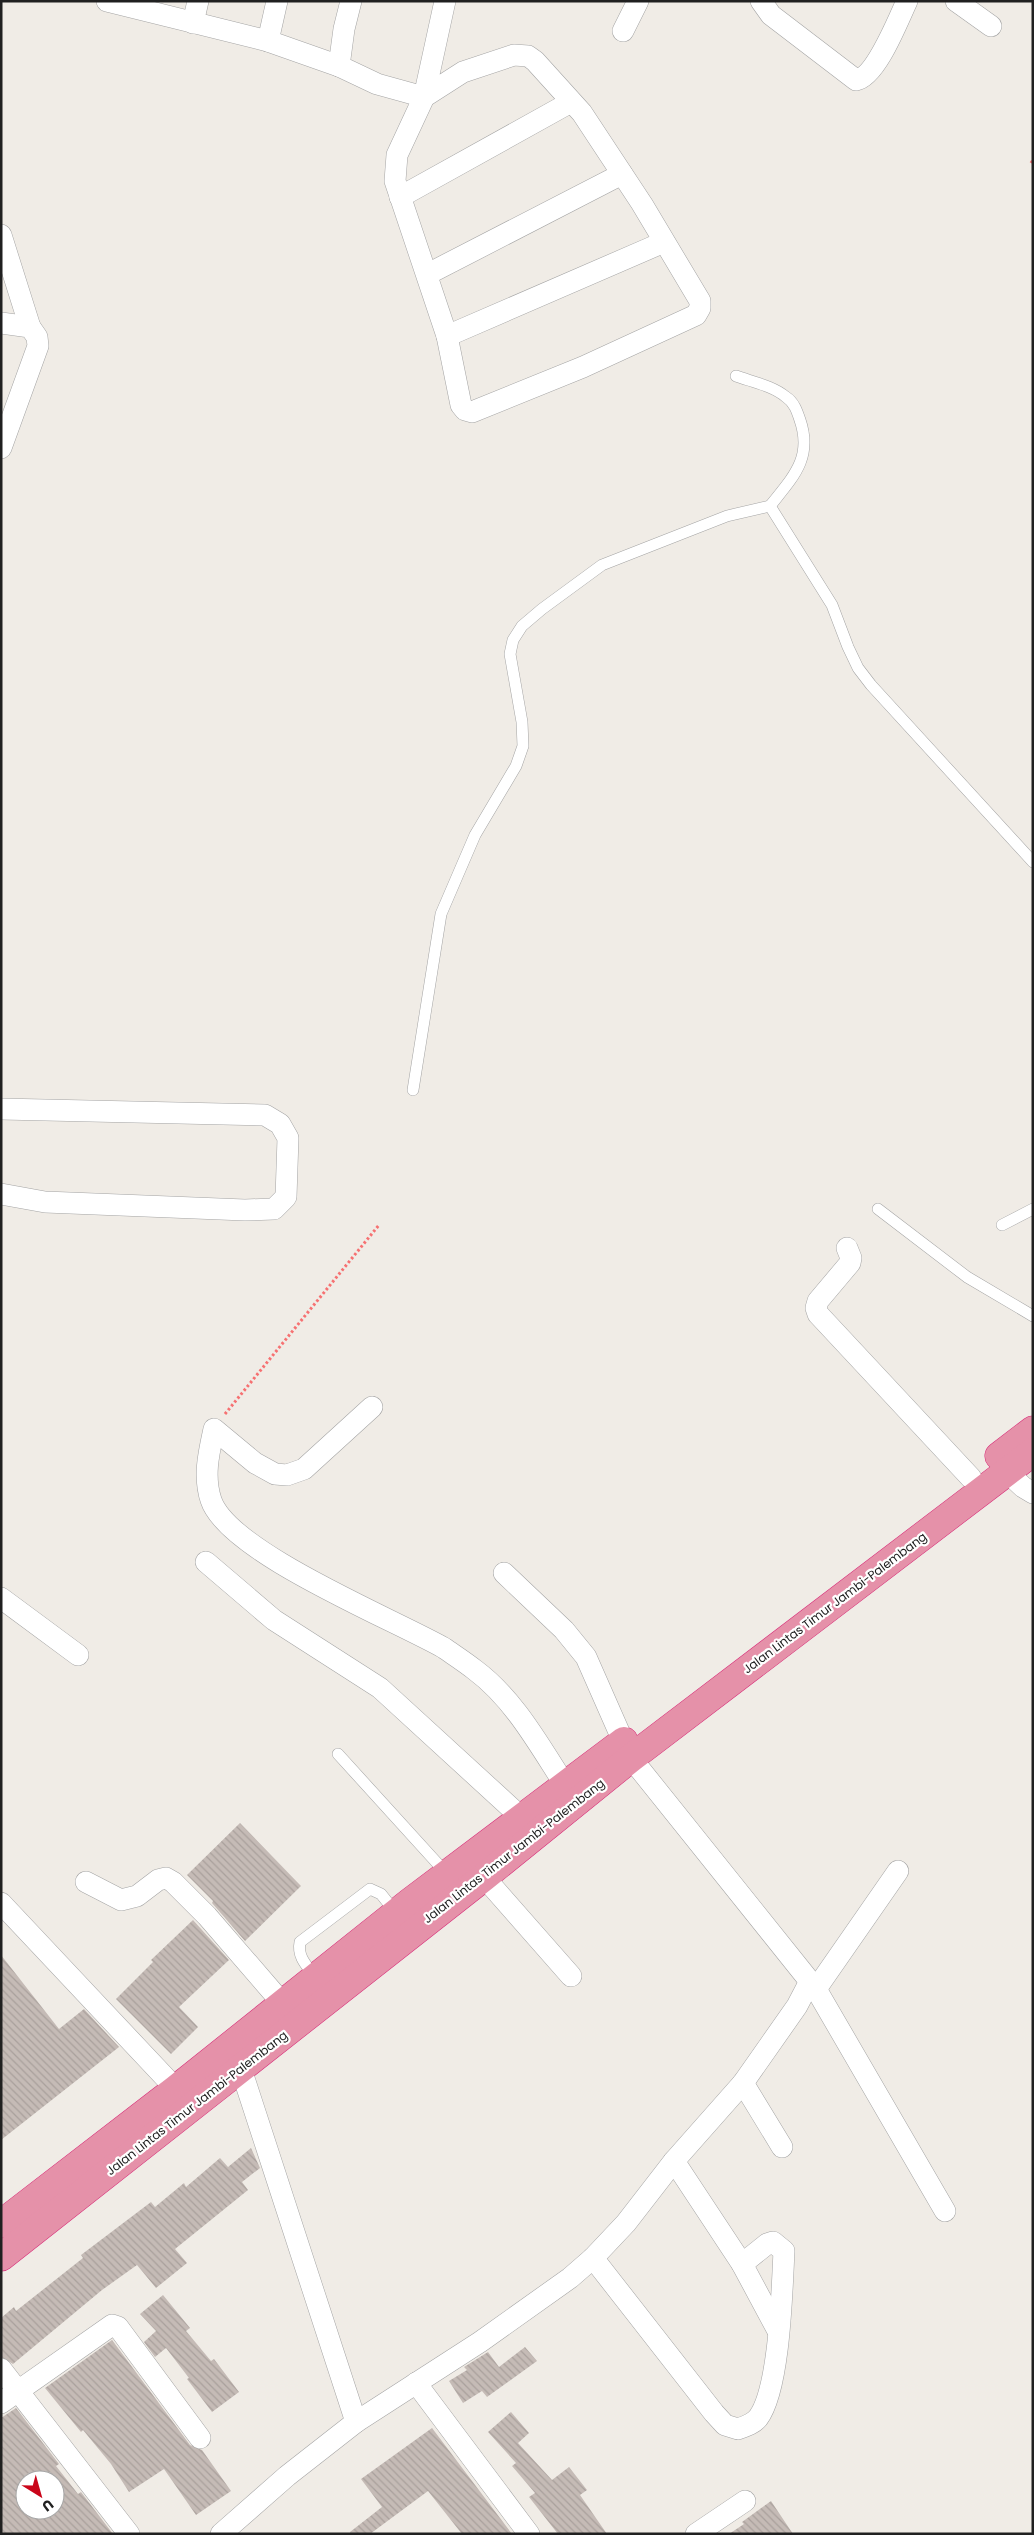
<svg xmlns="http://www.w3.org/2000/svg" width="1034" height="2535" viewBox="0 0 1034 2535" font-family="Poppins,sans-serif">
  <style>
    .building { fill: url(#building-back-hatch); fill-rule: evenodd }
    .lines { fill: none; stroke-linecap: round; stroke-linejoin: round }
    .lane-casing { stroke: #a4a4a4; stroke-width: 12 }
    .street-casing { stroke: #a4a4a4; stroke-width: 22 }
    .highway-casing { stroke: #d72b78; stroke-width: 29 }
    .path { stroke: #f67172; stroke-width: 3; stroke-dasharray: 2.5 2.5; stroke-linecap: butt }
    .lane { stroke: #fff; stroke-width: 11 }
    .street { stroke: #fff; stroke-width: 21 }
    .highway { stroke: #e591a9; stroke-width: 28 }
    .labels { text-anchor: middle; stroke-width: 4.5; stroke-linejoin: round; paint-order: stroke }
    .street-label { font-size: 12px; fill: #202020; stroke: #fff }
  </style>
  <defs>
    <pattern id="building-back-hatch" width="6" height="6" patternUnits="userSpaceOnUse" patternTransform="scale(1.25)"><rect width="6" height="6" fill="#c5bbb6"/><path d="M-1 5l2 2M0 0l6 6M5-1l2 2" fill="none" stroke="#a9a09c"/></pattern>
  </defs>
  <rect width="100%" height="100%" fill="#f0ece6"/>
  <g class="building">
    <polygon points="240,1823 301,1886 245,1941 212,1903 213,1901 187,1875"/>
    <polygon points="193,1920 229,1960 179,2007 198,2027 171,2054 116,1999 153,1962 151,1960"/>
    <polygon points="1,1955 59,2029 84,2009 119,2047 1,2140"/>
    <polygon points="251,2148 260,2168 242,2182 248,2190 175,2249 187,2263 156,2288 137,2265 102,2290 13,2364 1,2357 1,2318 14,2307 16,2311 83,2258 81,2255 151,2202 155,2207 184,2183 186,2187 220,2158 228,2167"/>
    <polygon points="163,2295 190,2328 186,2331 211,2361 214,2359 239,2392 212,2412 187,2379 189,2378 166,2348 155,2357 144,2342 156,2331 140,2314"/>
    <polygon points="112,2340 190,2445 202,2450 231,2491 196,2515 164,2469 129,2492 111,2464 83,2430 81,2432 45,2388"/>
    <polygon points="525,2347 537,2361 487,2397 482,2391 463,2403 449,2381 467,2370 464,2367 488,2352 499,2367"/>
    <path d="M 16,2408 L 59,2464 L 56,2466 L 78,2494 L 81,2492 L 113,2534 L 1,2534 L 1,2418 ZM 25,2480 L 55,2480 L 55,2510 L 25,2510 Z"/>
    <polygon points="511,2412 529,2433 518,2443 552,2480 569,2467 587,2490 580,2495 607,2534 558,2534 529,2497 535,2493 512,2466 516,2463 488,2432"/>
    <polygon points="432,2428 512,2534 462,2534 428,2491 370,2534 351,2534 350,2532 382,2507 361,2479"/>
    <polygon points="771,2501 793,2534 729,2534 744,2524 742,2522"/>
  </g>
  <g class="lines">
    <g class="lane-casing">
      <g id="lane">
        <path d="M 736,376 C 753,382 773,386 786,397 C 794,402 797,411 800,420 C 813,458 793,477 770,506"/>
        <polyline points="413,1090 441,914 475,835 516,766 523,746 522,722 510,654 513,640 522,626 542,609 602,565 727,516 770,506 832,605 848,647 858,668 871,685 1033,862"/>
        <polyline points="878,1209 967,1277 1033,1316"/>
        <polyline points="1002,1225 1033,1209"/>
        <polyline points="338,1754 447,1874"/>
        <path d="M 316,1978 C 307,1966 297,1957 300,1942 L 370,1889 L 381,1894 L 396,1913"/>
      </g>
    </g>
    <g class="street-casing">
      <g id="street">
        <polyline points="107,1 268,41 339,66"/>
        <polyline points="351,1 344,29 339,66 377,84 424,97 463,72 514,55 528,56 535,61 582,113 642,204 700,301 700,308 696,315 583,367 472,412 465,410 461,405 447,336 395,181 397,155 424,97 445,1"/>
        <path d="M 761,1 L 771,15 L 856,80 C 876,77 898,20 907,1"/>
        <polyline points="956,1 991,26"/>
        <polyline points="193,23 198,1"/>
        <polyline points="623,31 638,1"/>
        <polyline points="268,41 277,1"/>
        <polyline points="400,197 571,102"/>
        <polyline points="1,235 30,327"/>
        <polyline points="428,274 622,174"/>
        <polyline points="1,323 30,327 37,337 38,346 1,448"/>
        <polyline points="447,336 664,242"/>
        <polyline points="1,1109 265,1115 280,1124 288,1138 286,1197 274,1209 245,1210 45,1202 1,1194"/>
        <polyline points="847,1248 851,1258 850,1263 818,1301 816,1308 818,1314 971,1478"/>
        <path d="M 372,1407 L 304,1469 L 287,1475 L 275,1474 L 255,1463 L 214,1429 C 209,1452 203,1476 211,1500 C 228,1552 393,1619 444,1648 C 454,1655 465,1662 475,1670 C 514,1699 539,1745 565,1785"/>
        <polyline points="1007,1472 1023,1487 1033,1493"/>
        <polyline points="206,1562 274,1620 380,1688 522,1818"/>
        <polyline points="504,1573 564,1630 586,1657 623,1741"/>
        <polyline points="1,1598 78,1655"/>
        <polyline points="631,1758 816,1989 945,2211"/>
        <polyline points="484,1877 571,1976"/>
        <polyline points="86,1882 121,1900 137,1896 158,1880 166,1878 173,1882 207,1916 283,2004"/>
        <polyline points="1,1903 176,2089"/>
        <polyline points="816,1989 898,1871"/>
        <polyline points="743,2083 782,2147"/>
        <polyline points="674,2161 742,2264 778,2331"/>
        <path d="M 593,2258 L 714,2413 L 725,2425 L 738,2429 C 746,2426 753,2424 758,2418 C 780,2389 782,2288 784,2251 L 773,2242 L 767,2244 L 742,2264"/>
        <polyline points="1,2369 129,2534"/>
        <polyline points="416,2383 529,2534"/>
        <polyline points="1,2403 112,2325 118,2327 200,2438"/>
        <polyline points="356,2422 480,2342 570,2278 593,2258 626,2223 674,2161 743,2083 797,2006 809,1983"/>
        <polyline points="221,2534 287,2476 356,2422 241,2069"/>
        <polyline points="696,2534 745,2501"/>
      </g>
    </g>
    <g class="highway-casing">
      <g id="highway">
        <polyline points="999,1456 1033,1430"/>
        <polyline points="1,2224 176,2089 410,1902 624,1741"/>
        <polyline points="1,2257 484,1877 631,1758 1033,1452"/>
      </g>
    </g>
    <g class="path">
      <polyline points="1031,163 1033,160"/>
      <polyline points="225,1414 379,1225"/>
    </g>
    <use href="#lane" class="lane"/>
    <use href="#street" class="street"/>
    <use href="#highway" class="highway"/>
  </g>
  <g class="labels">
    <g class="street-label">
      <text transform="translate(835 1603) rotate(-37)" y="4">Jalan Lintas Timur Jambi-Palembang</text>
      <text transform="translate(514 1851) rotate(-38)" y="4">Jalan Lintas Timur Jambi-Palembang</text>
      <text transform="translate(197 2103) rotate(-38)" y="4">Jalan Lintas Timur Jambi-Palembang</text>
    </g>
  </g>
  <rect width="1034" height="2535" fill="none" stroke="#202020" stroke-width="5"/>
  <g transform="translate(40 2495) rotate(143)"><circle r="24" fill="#ffffff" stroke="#a6a6a6"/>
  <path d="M0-4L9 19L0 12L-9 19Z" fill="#ca061a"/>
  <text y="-8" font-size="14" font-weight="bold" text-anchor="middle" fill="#202020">U</text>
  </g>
</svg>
